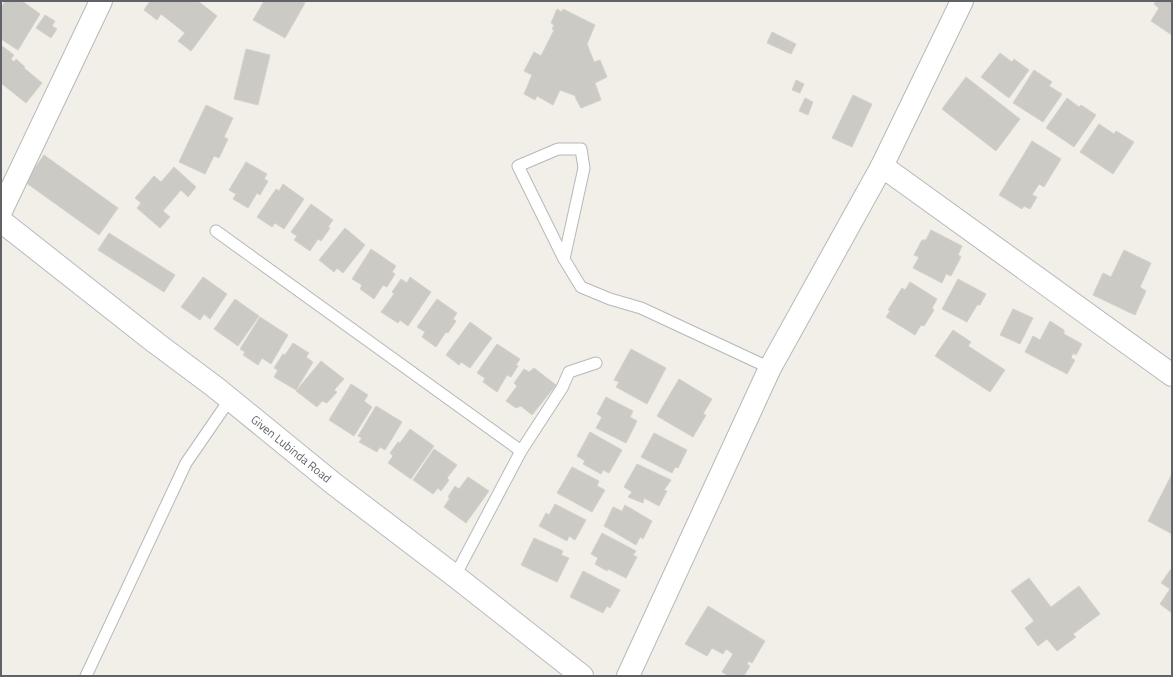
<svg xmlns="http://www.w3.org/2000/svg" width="1173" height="677" viewBox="0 0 1173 677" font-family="'Titillium Web',sans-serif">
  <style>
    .building { fill: #cccac5; stroke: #d6d1c6 }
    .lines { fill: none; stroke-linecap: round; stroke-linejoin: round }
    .lane-casing { stroke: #b5b8bc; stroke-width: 13 }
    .street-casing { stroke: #b5b8bc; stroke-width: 24 }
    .secondary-casing { stroke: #b6babf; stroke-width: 24 }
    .lane { stroke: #fff; stroke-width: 11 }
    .street { stroke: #fff; stroke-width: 22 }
    .secondary { stroke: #fff; stroke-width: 22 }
    .labels { text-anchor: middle; stroke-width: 3; stroke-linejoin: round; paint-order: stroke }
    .street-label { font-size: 12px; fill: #5f6368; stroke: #fff }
  </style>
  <rect width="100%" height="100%" fill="#f1efe8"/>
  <g class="building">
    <polygon points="5,1 22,1 40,14 18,50 1,39 1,8"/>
    <polygon points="150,1 198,1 217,16 191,51 178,41 185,33 161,14 157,20 144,10"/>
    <polygon points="264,1 301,1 305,3 285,38 253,20"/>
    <polygon points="1156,1 1172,1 1172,35 1151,21 1159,8 1154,4"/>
    <polygon points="557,9 562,12 563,9 595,25 587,44 594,62 600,60 607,77 595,83 601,100 581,108 575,97 576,96 560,90 553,105 537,96 535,100 524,94 532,75 524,71 534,52 541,56 554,30 552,29 554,25 551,23"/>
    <polygon points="45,15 55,21 52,26 57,29 51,38 36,28"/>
    <polygon points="772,32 796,44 791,54 767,43"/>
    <polygon points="2,46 14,55 11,59 14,62 16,59 25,67 24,68 42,83 26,103 1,83 1,47"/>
    <polygon points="246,49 270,55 258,105 234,99"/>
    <polygon points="1000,53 1012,62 1014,59 1029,70 1009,98 981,77"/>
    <polygon points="1034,70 1052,82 1049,86 1062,94 1043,122 1013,103"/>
    <polygon points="966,77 1020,119 996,151 942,109"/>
    <polygon points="796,80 804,84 800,93 792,90"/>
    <polygon points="853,95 872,104 852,147 832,138"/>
    <polygon points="805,98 813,102 808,115 799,111"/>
    <polygon points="1067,98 1079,107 1081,105 1096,115 1074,147 1046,128"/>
    <polygon points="206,105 233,118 224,137 228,139 219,158 214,156 205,174 179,162"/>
    <polygon points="1099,124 1114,134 1116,131 1134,142 1113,174 1080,152"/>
    <polygon points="1032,141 1061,159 1044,187 1039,184 1032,195 1037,197 1030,209 1024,206 1022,209 999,195"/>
    <polygon points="44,155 118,208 99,235 25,182"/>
    <polygon points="246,162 267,174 264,179 268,181 260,195 257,193 248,208 233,199 236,194 229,190"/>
    <polygon points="174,167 196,187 188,197 181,190 163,211 170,217 160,228 137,208 141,203 135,198 154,176 161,182"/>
    <polygon points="283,184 304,199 284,229 275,223 272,227 257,217 276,189 279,191"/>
    <polygon points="311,204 333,220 328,227 330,228 321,241 318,239 310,251 294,240 297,236 291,232"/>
    <polygon points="345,228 365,245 343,273 337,268 334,272 319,260"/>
    <polygon points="931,230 962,246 958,255 961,257 951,276 946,274 942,283 913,268 919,257 914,255 922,240 926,240"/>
    <polygon points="109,233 175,275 164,292 98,250"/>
    <polygon points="371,249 396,266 392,272 395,274 387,287 383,285 374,299 360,289 362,285 352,279"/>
    <polygon points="1124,250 1151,263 1140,287 1146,291 1135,315 1093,295 1103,273 1111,277"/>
    <polygon points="203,277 227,294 210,319 204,314 200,320 181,307"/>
    <polygon points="410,277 431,292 408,326 400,320 398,323 381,312 394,294 392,292 401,279 407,283"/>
    <polygon points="958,279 986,294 980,305 977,305 967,322 942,309"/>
    <polygon points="910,282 937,299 932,308 934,310 924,326 921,325 915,335 886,317 890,311 888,310 902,288 905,290"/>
    <polygon points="235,299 259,316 238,346 214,329"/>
    <polygon points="437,299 457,313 453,319 456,321 448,333 446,332 436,347 422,337 425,332 417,327"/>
    <polygon points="1013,309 1033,318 1020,344 1000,335"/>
    <polygon points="260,317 288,335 271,364 262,358 258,365 243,355 245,352 240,349"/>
    <polygon points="1050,321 1064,330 1064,334 1082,344 1076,355 1073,353 1071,358 1075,360 1067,374 1025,352 1033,336 1040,340"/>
    <polygon points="470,322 492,338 470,368 461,362 459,365 446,355"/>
    <polygon points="953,330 971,342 968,346 1005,370 990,392 935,356"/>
    <polygon points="293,343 309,353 306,357 313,362 296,390 274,377 278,370 274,368 283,354 285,355"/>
    <polygon points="497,344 520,359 516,365 518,366 511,377 507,375 497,392 483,382 485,378 477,373"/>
    <polygon points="631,349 666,368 647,404 616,387 619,382 614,380"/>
    <polygon points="321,361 344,379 334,390 337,392 327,403 322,401 317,407 296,391"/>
    <polygon points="534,368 556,385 532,415 521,406 516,408 506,401 517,386 514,383 524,369 529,372"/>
    <polygon points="679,379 712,399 703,414 706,415 693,437 657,416"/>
    <polygon points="351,384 368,395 364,401 372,407 354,436 329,420"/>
    <polygon points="606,397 633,411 630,417 637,421 626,443 596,428 602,417 597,414"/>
    <polygon points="376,406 402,422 385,450 380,447 377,452 359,442 362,438 358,436"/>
    <polygon points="410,429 434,446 411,479 388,463 393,456 390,453 398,442 400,443"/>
    <polygon points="590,432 622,450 609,473 603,470 601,474 583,464 585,461 577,456"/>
    <polygon points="654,433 687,450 678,468 675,467 672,473 641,457"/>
    <polygon points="434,449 457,465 447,478 449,480 441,491 438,488 433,494 413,480"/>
    <polygon points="637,464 671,480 664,490 667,491 659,506 644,498 643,503 628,497 632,492 624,487"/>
    <polygon points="572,467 599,481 597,486 605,490 592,512 557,493"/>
    <polygon points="1172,474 1172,534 1148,521"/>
    <polygon points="468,477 489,491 466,523 444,507 450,498 448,497 455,486 459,489"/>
    <polygon points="555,504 586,520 575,540 569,536 567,541 539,526 546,513 549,515"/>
    <polygon points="625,505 652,521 643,539 640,537 636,545 604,526 613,507 622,511"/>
    <polygon points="602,533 636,551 633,555 637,557 626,578 608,569 607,571 595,564 598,558 591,554"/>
    <polygon points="534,538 563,551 561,555 569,558 557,582 521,565"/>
    <polygon points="1171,569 1172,569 1172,613 1160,604 1170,589 1161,583"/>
    <polygon points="583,571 620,590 610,608 607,606 603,613 570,597"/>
    <polygon points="1029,578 1051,607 1079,586 1100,614 1073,634 1076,637 1057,651 1047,639 1038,646 1025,628 1034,621 1011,591"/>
    <polygon points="708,606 765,641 752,663 749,661 747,664 750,666 744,676 729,676 722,672 733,654 726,649 723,654 712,648 707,656 685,644"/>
  </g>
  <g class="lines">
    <g class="lane-casing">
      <g id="lane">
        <polyline points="216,231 521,451"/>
        <polyline points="564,259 584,168 581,149 558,149 518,166 564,259 581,287 610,299 641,308 770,368"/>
        <polyline points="455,576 521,451 562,388 569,372 596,363"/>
        <polyline points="86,676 186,463 230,399"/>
      </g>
    </g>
    <g class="street-casing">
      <g id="street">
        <polyline points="882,166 1172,375"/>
        <polyline points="1,211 101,1"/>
        <polyline points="628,676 770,368 882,166 962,1"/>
      </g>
    </g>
    <g class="secondary-casing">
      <polyline id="secondary" points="1,221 156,343 215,387 334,484 455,576 582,676"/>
    </g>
    <use href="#lane" class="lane"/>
    <use href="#street" class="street"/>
    <use href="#secondary" class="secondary"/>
  </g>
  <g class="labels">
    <g class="street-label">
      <text transform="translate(291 449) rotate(39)" y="4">Given Lubinda Road</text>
    </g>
  </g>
  <rect width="1173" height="677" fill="none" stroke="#5f6368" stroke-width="4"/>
</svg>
